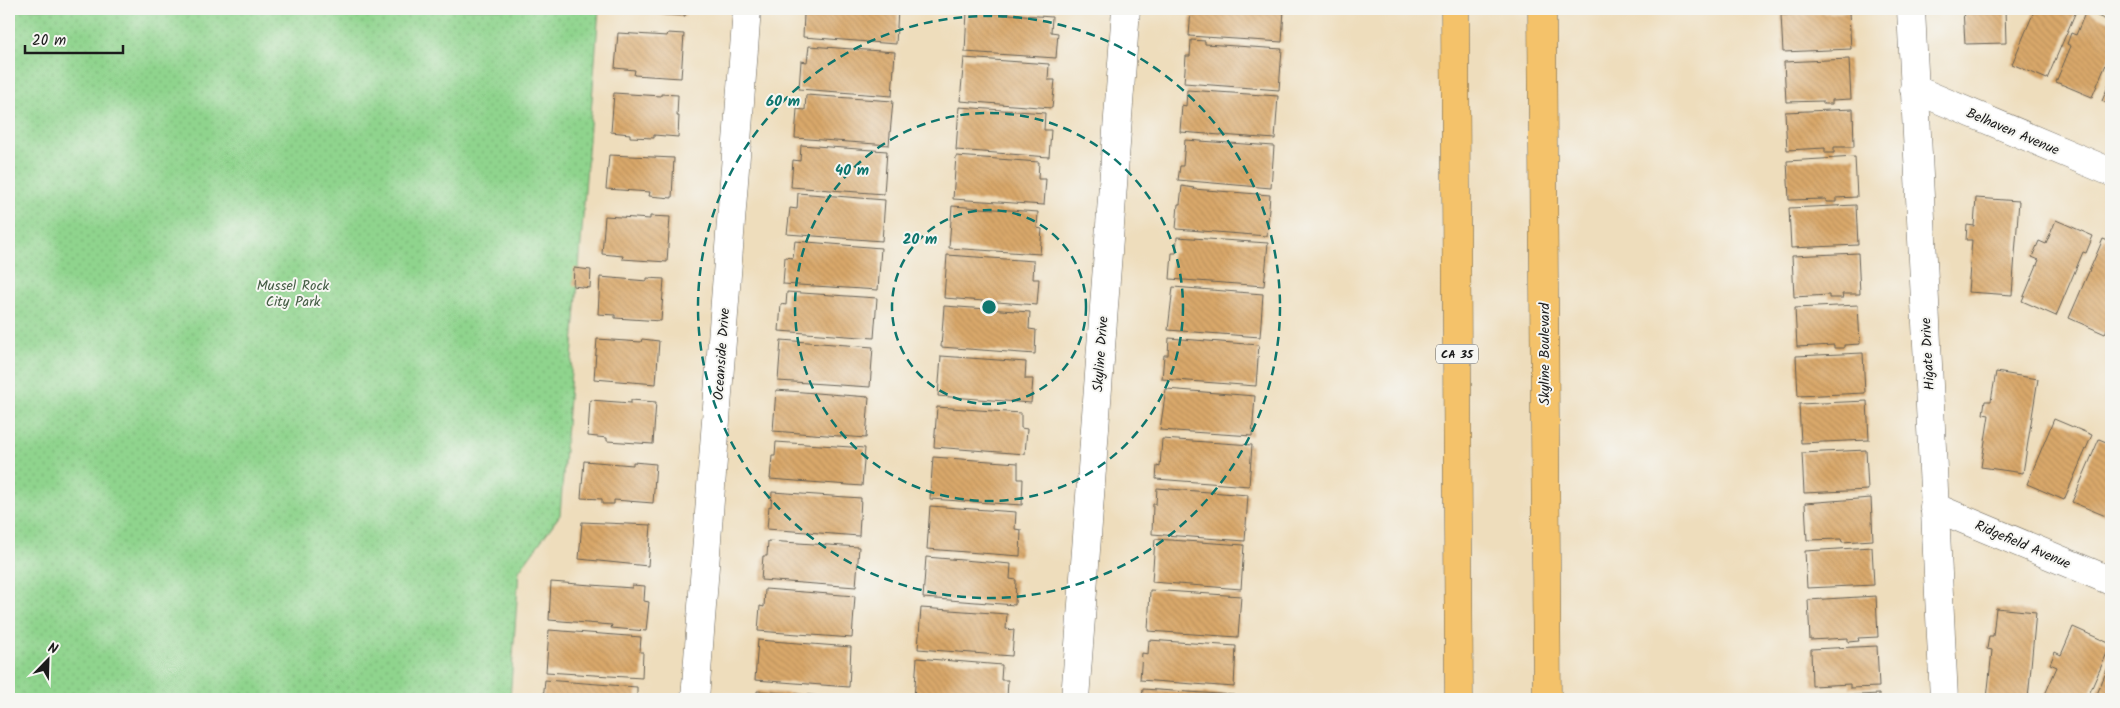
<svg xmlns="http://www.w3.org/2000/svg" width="2120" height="708" viewBox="0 0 2120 708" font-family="Kalam,sans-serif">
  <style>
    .green { fill: url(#green-dots); stroke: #567854 }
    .building { fill: url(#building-back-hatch) }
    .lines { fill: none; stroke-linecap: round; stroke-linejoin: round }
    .street-casing { stroke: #666054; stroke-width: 29 }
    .primary-casing { stroke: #666054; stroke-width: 29 }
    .street { stroke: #fff; stroke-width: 28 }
    .primary { stroke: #f4c26a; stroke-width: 28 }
    .ring { fill: none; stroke: #0f766e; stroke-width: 2.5; stroke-dasharray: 9 6 }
    .labels { text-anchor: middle; stroke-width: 4; stroke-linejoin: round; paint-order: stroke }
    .shield { fill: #f6f6f2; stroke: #5d5d5c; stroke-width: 1 }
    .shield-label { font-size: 12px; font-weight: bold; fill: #1c1c1c }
    .street-label { font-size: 14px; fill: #1c1c1c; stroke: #f6f6f2 }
    .park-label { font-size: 14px; fill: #445c44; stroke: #f6f6f2 }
    .centre { fill: #0f766e; stroke: #f6f6f2; stroke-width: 2.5 }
    .ring-label { font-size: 15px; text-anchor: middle; font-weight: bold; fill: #0f766e; stroke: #f6f6f2; stroke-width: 4; stroke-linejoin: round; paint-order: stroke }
  </style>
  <defs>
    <pattern id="green-dots" width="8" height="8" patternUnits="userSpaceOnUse" patternTransform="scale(1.25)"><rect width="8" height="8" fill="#8fd48d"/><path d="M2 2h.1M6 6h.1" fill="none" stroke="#7bb579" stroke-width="1.8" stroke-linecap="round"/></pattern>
    <pattern id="building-back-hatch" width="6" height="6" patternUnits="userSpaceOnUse" patternTransform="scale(1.25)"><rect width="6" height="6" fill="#d9a86a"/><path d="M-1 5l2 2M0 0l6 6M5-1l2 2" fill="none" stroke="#ba905b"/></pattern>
  </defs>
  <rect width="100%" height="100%" fill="#f6f6f2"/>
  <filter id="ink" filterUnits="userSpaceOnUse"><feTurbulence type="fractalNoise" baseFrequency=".02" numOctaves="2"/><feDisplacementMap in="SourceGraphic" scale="10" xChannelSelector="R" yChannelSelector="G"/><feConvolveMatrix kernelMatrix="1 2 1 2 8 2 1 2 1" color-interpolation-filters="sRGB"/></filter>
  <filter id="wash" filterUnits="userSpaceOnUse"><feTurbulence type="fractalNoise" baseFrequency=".0096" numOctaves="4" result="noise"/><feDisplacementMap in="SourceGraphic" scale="20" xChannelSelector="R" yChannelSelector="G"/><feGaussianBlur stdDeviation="1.12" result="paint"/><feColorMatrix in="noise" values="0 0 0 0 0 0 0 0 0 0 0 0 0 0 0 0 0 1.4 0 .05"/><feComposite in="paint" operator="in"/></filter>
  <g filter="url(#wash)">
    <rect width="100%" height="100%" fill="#eeddbc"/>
    <polygon class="green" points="9,9 599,9 560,515 519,571 510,699 9,699"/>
    <g id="blocks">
      <g class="building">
        <polygon points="639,9 686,9 685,16 638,13"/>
        <polygon points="810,9 898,9 896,44 803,37 804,14 810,14"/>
        <polygon points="1191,9 1284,9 1282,42 1189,36"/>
        <polygon points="1963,9 2005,9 2006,43 1965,44"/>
        <polygon points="2035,9 2077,9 2047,79 2012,64"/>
        <polygon points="967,11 1052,17 1051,32 1058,33 1056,58 965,52"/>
        <polygon points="2086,11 2111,22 2111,53 2092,97 2056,82 2071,46 2067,44 2071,33 2076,35"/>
        <polygon points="1849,12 1851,49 1783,52 1781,15"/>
        <polygon points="618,33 667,36 668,33 684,34 681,78 634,75 635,70 615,68"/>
        <polygon points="1191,40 1205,41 1205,44 1282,49 1279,90 1184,83 1186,56 1190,56"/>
        <polygon points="809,46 895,52 892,96 799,89 801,61 807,62"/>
        <polygon points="964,58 1049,64 1048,80 1055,80 1052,108 960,101"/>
        <polygon points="1849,59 1851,99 1832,100 1832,104 1823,104 1823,101 1786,102 1784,62"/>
        <polygon points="2111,79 2111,105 2102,101"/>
        <polygon points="1187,90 1278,96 1275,139 1180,132 1182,105 1186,106"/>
        <polygon points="614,93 661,96 661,94 678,95 677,116 679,116 678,137 654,135 654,138 630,137 630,134 611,132"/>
        <polygon points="806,95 893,101 889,145 795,138 797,109 805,110"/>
        <polygon points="959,107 1045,113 1044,130 1051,130 1049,157 956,150"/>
        <polygon points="1853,109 1854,147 1834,147 1834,153 1825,153 1825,148 1787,150 1785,112"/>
        <polygon points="1185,140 1274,146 1271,188 1178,180 1180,166 1183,166"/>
        <polygon points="801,145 887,151 884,194 791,187 793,160 800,161"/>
        <polygon points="609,155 674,158 672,198 649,196 650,192 606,189"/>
        <polygon points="956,156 1039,162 1038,179 1046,179 1044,205 953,199"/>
        <polygon points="1855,157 1857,197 1836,198 1836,202 1826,202 1826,199 1789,200 1787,161"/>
        <polygon points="1182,186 1194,188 1193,189 1270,195 1267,236 1176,229 1178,204 1180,204"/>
        <polygon points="798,193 885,200 882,241 787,234 790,208 797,209"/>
        <polygon points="1976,198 2019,201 2012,295 1968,292 1972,240 1966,240 1967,225 1974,226"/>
        <polygon points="1856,205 1858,245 1791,248 1789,208"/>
        <polygon points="952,206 1038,212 1037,228 1042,229 1040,254 949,248"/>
        <polygon points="605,216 650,219 650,216 670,217 667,262 622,259 623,256 602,254"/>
        <polygon points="2056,220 2093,236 2086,253 2083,252 2056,316 2022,301 2039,260 2032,257 2039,241 2046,244"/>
        <polygon points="1177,237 1268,243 1264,286 1170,279 1172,253 1176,253"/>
        <polygon points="2103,239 2111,242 2111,318 2105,334 2069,318"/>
        <polygon points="795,241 881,248 878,290 783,284 785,257 793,258"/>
        <polygon points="1858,253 1860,294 1842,294 1843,298 1829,298 1829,295 1794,297 1792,256"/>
        <polygon points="947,255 1034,261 1033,279 1039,279 1037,305 944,298"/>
        <polygon points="574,268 591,270 590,288 573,286"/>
        <polygon points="600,277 647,281 647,278 664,279 661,321 615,318 615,315 598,314"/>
        <polygon points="1173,287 1263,294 1260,337 1168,330"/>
        <polygon points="787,292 877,298 874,338 779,331 781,304 786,305"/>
        <polygon points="1858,305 1860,344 1844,345 1844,348 1834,348 1834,345 1797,347 1795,308"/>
        <polygon points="944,306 1030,312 1029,329 1036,330 1035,354 941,347"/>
        <polygon points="1169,338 1259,345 1256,386 1162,379 1164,355 1168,355"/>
        <polygon points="597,339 641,342 642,339 659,341 656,384 594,379"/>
        <polygon points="781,340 873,347 870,387 778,381"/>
        <polygon points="1863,353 1865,393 1798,396 1796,356"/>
        <polygon points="941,356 1026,362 1025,379 1033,379 1031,403 938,396"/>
        <polygon points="1996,372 2038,379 2023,473 1981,467 1989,415 1983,414 1985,401 1991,401"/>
        <polygon points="1166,389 1255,396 1252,436 1160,430"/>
        <polygon points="776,390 869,397 866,438 773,431"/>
        <polygon points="590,400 631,403 631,400 656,402 653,444 607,441 607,438 588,436"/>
        <polygon points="1867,401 1869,440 1801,443 1799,404"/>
        <polygon points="937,407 1021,413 1021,428 1027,429 1025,454 934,447"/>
        <polygon points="2054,419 2092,435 2064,500 2027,484"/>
        <polygon points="1162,439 1252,445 1249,486 1156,479 1157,466 1160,467"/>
        <polygon points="2099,439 2111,444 2111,509 2108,517 2072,502"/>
        <polygon points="776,442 865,448 862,486 770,479 772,456 775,456"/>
        <polygon points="1866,450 1868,490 1804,493 1802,453"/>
        <polygon points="933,457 1018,463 1018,479 1023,479 1022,505 930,499"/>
        <polygon points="584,461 633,465 633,462 656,464 653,503 614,500 614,504 602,504 602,499 581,498"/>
        <polygon points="1157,488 1248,495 1245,541 1152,534 1153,504 1156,504"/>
        <polygon points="772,492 861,498 859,536 767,529 769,506 771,507"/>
        <polygon points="1871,498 1873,540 1842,542 1841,539 1807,540 1805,503"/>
        <polygon points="930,506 1016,512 1015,529 1021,530 1020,556 927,549"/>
        <polygon points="582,522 651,525 648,566 579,559"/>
        <polygon points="1155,539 1244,545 1241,589 1152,582"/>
        <polygon points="768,541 859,547 856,587 761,580 763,556 767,556"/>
        <polygon points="1872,547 1874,585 1807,588 1805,551"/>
        <polygon points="926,557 1011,564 1010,579 1016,580 1015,605 923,598"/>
        <polygon points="551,582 632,588 632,585 645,586 644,601 649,602 646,631 611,628 612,625 549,620"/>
        <polygon points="765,589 855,596 852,638 758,631 760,606 764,607"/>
        <polygon points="1150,590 1241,596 1238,637 1148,631"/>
        <polygon points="1876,596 1878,637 1858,638 1859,641 1848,642 1848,638 1810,640 1808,600"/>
        <polygon points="921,608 1007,614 1006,629 1014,630 1012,656 918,649"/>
        <polygon points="1996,608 2036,612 2028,699 1987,699 1992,650 1987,649 1989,636 1993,636"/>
        <polygon points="2073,627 2111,644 2087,699 2043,699 2057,667 2050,664 2055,652 2061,655"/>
        <polygon points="549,630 641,637 640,652 643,652 642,678 546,672"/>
        <polygon points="758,640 851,647 849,687 755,680"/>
        <polygon points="1149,640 1236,646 1234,687 1140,680 1142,653 1148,654"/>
        <polygon points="1877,646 1879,687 1850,688 1850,684 1812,686 1811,649"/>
        <polygon points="917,658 1002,665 1001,680 1008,680 1007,699 914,699"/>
        <polygon points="2111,660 2111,699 2095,699"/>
        <polygon points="545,680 637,687 637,699 543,699"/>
        <polygon points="1143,689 1234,695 1233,699 1142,699"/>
        <polygon points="757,691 849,698 849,699 757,699"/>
        <polygon points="1879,694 1879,699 1801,699 1801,698"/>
      </g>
    </g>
  </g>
  <g filter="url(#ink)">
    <use href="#blocks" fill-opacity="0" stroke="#666054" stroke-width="1"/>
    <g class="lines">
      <g class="street-casing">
        <g id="street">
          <polyline points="1911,9 1944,699"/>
          <polyline points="1914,89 2111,172"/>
          <polyline points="1934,507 2111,581"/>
          <polyline points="695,699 747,9"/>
          <polyline points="1075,699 1126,9"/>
        </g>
      </g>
      <g class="primary-casing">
        <g id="primary">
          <polyline points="1455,9 1459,699"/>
          <polyline points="1542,9 1547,699"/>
        </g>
      </g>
      <use href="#street" class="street"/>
      <use href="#primary" class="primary"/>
    </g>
  </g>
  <g class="ring">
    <circle cx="989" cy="307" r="97"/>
    <circle cx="989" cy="307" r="194"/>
    <circle cx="989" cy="307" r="291"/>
  </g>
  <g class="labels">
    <rect class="shield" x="1436" y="344.5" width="42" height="19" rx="4"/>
    <g class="shield-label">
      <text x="1457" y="358">CA 35</text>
    </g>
    <g class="street-label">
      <text transform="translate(2013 131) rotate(23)" y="5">Belhaven Avenue</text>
      <text transform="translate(721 354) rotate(-86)" y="5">Oceanside Drive</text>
      <text transform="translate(1100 354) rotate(-86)" y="5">Skyline Drive</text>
      <text transform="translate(1544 354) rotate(-90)" y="5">Skyline Boulevard</text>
      <text transform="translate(1927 354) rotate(-93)" y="5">Higate Drive</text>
      <text transform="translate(2023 544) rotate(23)" y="5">Ridgefield Avenue</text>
    </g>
    <g class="park-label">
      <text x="293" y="290">Mussel Rock<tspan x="293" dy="16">City Park</tspan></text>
    </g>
  </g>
  <circle cx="989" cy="307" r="8" class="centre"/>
  <g class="ring-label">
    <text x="783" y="106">60 m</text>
    <text x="852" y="175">40 m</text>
    <text x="920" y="244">20 m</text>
  </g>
  <rect width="2120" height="708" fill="none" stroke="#f6f6f2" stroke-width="30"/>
  <g transform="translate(48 660) rotate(23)" stroke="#f6f6f2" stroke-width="4" paint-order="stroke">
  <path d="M0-4L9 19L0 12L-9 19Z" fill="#1c1c1c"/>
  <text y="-8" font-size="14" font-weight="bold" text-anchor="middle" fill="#1c1c1c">N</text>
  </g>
  <path d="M25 45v8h98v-8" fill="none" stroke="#1c1c1c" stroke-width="2.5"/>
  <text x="32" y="45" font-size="15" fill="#1c1c1c" stroke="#f6f6f2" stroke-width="4" paint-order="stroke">20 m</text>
</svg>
